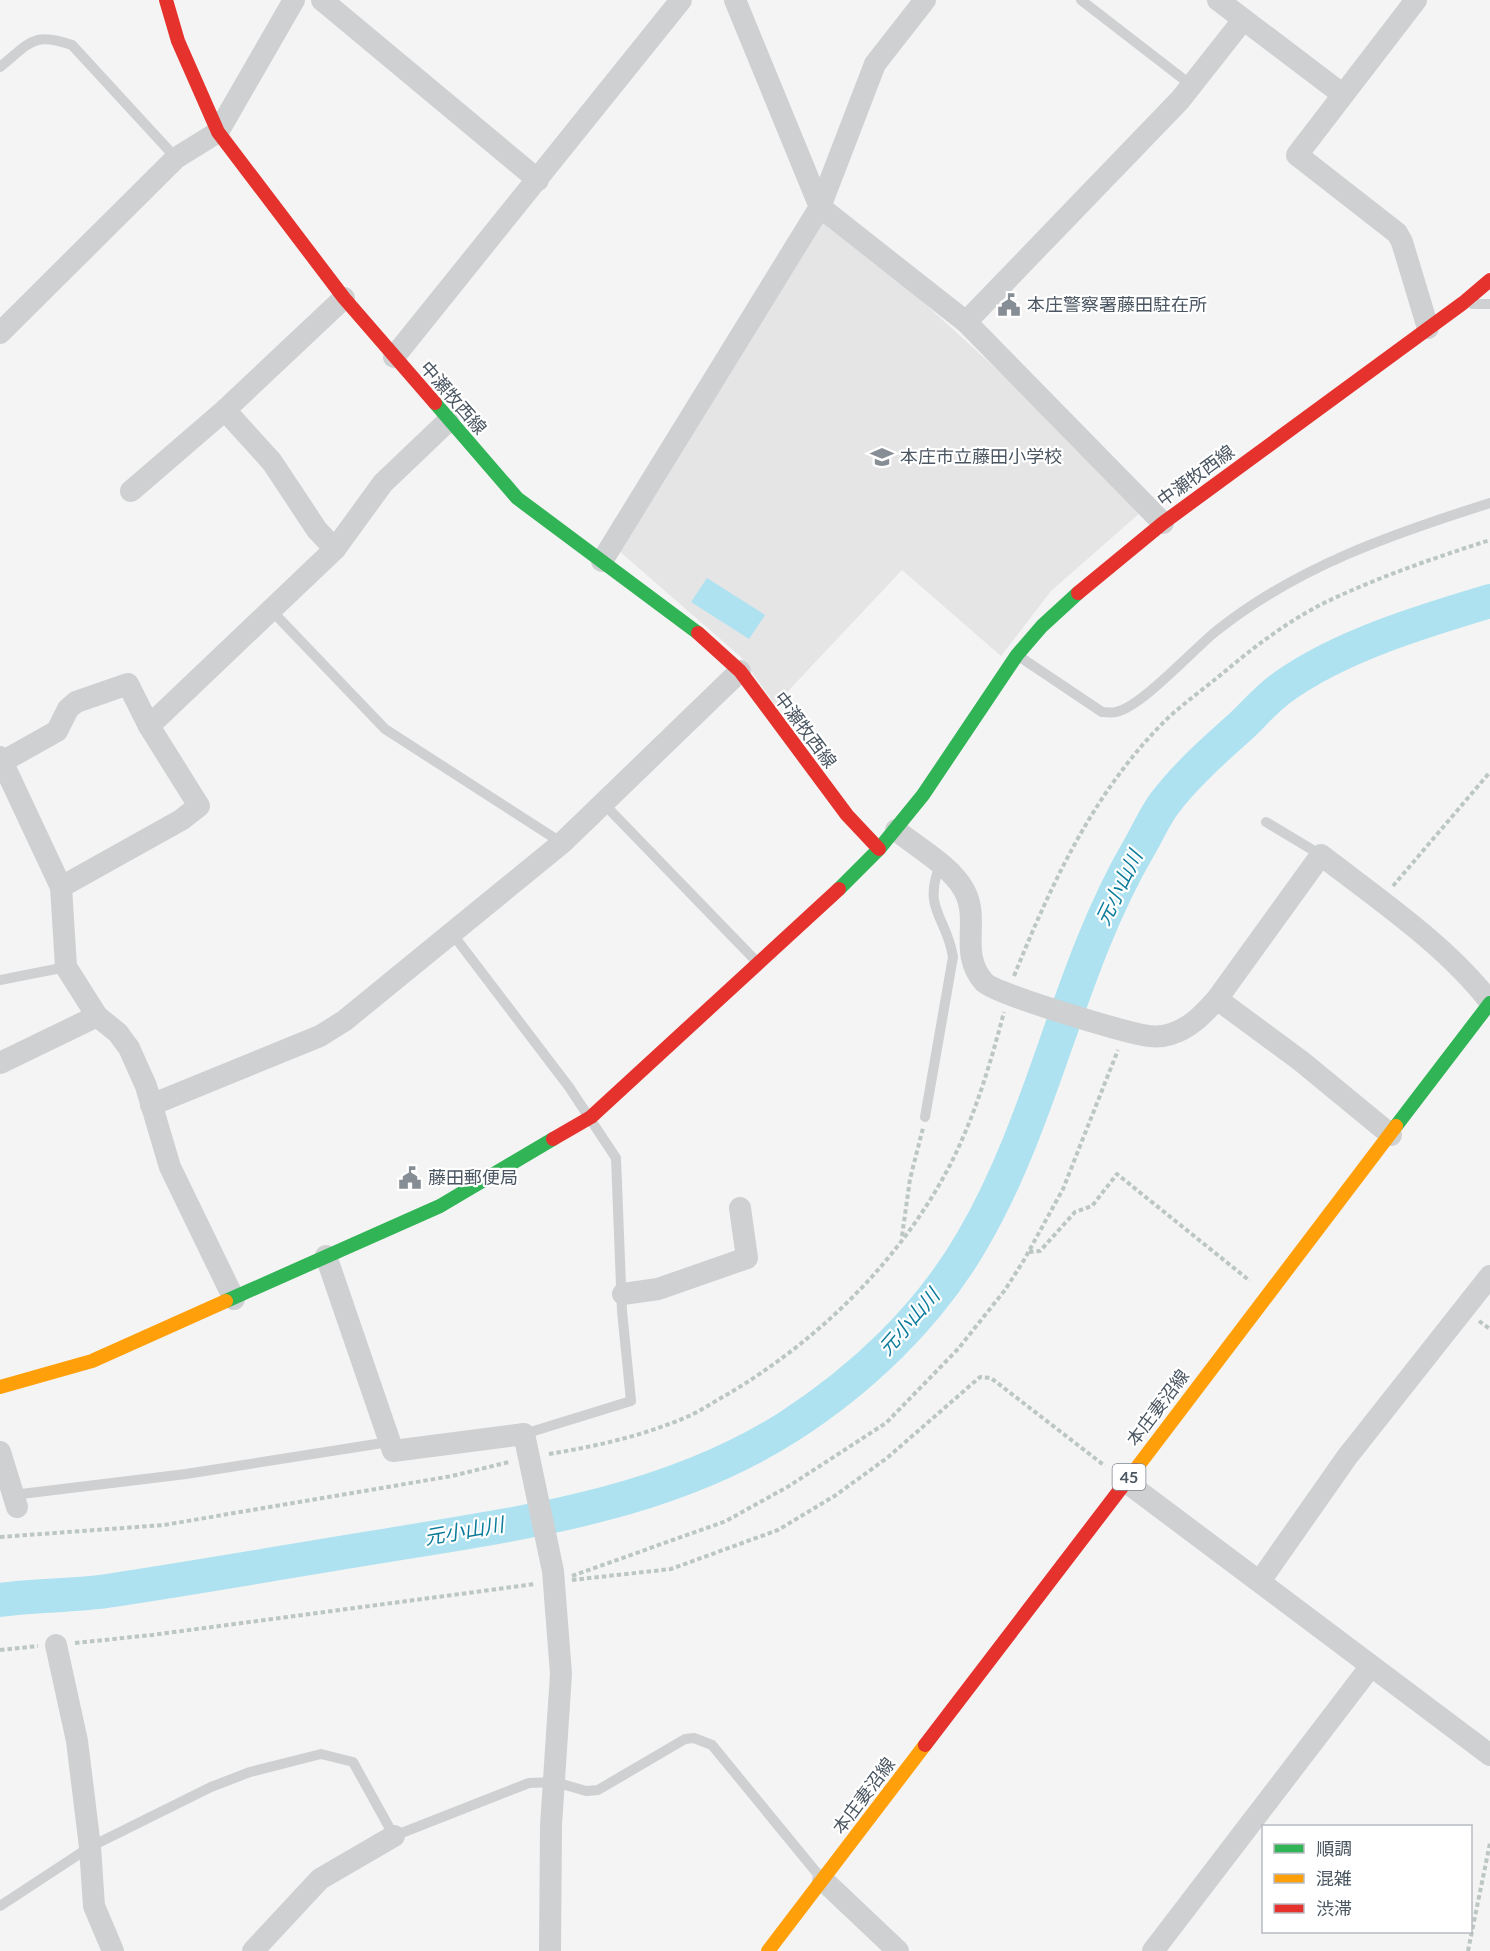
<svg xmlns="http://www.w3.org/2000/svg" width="1490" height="1951" viewBox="0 0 1490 1951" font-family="Lato,'Noto Sans JP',sans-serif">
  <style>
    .education { fill: #e6e5e6 }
    .water { fill: #aee2f0 }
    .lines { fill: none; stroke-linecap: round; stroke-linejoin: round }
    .river { stroke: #aee2f0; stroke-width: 34 }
    .path { stroke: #bcc7c4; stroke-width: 4; stroke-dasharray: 4.5 3; stroke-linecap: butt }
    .lane { stroke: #ced0d2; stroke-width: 10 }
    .street { stroke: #ced0d2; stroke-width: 22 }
    .fast { stroke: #30b455; stroke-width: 14 }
    .slow { stroke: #ff9f0a; stroke-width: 14 }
    .jam { stroke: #e5322d; stroke-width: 14 }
    .labels { text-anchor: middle; stroke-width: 4.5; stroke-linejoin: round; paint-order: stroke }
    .shield { fill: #fff; stroke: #808990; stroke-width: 1.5 }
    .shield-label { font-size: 16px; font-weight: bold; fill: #4a5661 }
    .poi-label { font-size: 18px; fill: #4a5661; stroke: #fff; text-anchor: start }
    .street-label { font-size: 18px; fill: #4a5661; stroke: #fff }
    .water-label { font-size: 20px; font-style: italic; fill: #0c7c9b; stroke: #fff }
  </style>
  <rect width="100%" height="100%" fill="#f4f4f4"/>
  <polygon class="education" points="822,223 922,301 1040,409 1141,512 1051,591 1001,656 902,570 775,705 742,658 618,550"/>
  <polygon class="water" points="707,578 765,615 749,639 691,602"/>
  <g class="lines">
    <path class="river" d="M 0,1600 C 35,1595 72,1596 107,1591 C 207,1576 307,1558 407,1542 C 538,1521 673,1500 788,1427 C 861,1380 928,1317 972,1241 C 1045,1117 1067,970 1140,846 C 1148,832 1155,816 1164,804 C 1185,776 1214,750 1240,727 C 1254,714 1267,698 1283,687 C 1340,646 1423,621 1490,601"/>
    <g class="path">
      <polyline points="1393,886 1490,772"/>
      <path d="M 1014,976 C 1052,882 1096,787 1170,716 C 1187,701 1206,687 1223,673 C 1254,647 1288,621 1324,603 C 1378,577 1434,558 1490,540"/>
      <polyline points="902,1236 910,1179 923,1128"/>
      <polyline points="1029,1252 1040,1251 1075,1212 1092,1206 1117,1174 1250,1281"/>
      <polyline points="1479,1321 1490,1329"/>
      <path d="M 549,1454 C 597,1446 643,1436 689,1416 C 702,1410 715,1401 728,1394 C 819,1340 901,1260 950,1165 C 975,1116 990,1065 1004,1012"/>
      <polyline points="0,1537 164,1525 452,1476 509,1462"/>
      <polyline points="572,1576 726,1521 789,1486 886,1423 958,1349 1005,1290 1024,1260 1063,1189 1118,1050"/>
      <polyline points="572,1580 671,1569 778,1530 836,1495 887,1458 980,1377 991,1378 1105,1466"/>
      <polyline points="75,1643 152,1635 535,1584"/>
      <polyline points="0,1650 38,1646"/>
      <polyline points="1468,1951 1490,1843"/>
    </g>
    <g class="lane">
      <polyline points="1081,0 1191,85"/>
      <path d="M 0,67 C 30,43 33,31 72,45 L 176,158"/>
      <polyline points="1472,304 1490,304"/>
      <polyline points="272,611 385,729 562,843"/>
      <path d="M 1020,657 L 1102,712 C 1106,712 1112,713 1116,712 C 1141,707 1193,650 1215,632 C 1296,567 1392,534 1490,503"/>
      <polyline points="603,803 757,962"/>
      <polyline points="1266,822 1321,855"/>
      <polyline points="451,932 569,1087 616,1158 622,1311 631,1401 524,1434"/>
      <polyline points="0,980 66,967"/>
      <path d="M 925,1117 L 953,957 C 947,917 922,910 940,865"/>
      <polyline points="13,1495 186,1474 389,1442"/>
      <polyline points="0,1906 90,1847 211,1787 250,1772 321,1754 353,1762 394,1836 529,1783 555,1782 586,1791 598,1790 685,1739 694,1738 712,1745 821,1878"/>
    </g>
    <g class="street">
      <polyline points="322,0 538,180"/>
      <polyline points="735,0 820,207 966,322 1163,523"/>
      <polyline points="1218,0 1342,94"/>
      <polyline points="1416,0 1297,155 1397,233 1402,242 1428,328"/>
      <polyline points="966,322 1180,100 1243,20"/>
      <polyline points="0,333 176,158 218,132 294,0"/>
      <polyline points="394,357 681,0"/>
      <polyline points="131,491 225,410"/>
      <polyline points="335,549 317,530 272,462 225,410 344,298"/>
      <polyline points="602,561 820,207 875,64 925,0"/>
      <polyline points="149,726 335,549 383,483 448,421"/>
      <polyline points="0,757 61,887 66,967 97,1016 118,1033 129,1048 146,1086 170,1167 234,1299"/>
      <polyline points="0,763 57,731 68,709 76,702 128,684 149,726 199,806 181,820 61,887"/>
      <path d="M 896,830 C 918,848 951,866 964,890 C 981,920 958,953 984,982 C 994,994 1122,1031 1143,1035 C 1152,1037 1162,1037 1171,1034 C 1191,1028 1203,1014 1217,999 L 1321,855 C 1378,899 1446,945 1490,1002"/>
      <polyline points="1217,999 1301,1061 1391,1135"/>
      <polyline points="0,1063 97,1016"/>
      <polyline points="151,1105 320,1036 344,1021 562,843 740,671"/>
      <polyline points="326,1256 393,1451 524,1434 553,1571 561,1674 551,1825 550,1951"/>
      <polyline points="623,1294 658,1289 747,1258 740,1208"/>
      <polyline points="0,1452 17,1507"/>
      <polyline points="1125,1481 1490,1755"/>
      <polyline points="1260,1581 1347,1457 1490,1276"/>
      <polyline points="56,1645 77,1741 90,1847 94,1906 113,1951"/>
      <polyline points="823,1880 898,1951"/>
      <polyline points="253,1951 320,1879 394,1836"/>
      <polyline points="1153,1951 1371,1666"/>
    </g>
    <g class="fast">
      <polyline points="435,403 517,498 698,633"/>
      <polyline points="839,889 879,849 923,795 1017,655 1042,626 1078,593"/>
      <polyline points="1396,1126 1490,1003"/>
      <polyline points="226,1301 440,1206 553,1139"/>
    </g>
    <g class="slow">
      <polyline points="0,1387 92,1361 226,1301"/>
      <polyline points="1135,1470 1396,1126"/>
      <polyline points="768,1951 925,1745"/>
    </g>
    <g class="jam">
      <polyline points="166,0 178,41 218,132 344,298 435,403"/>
      <polyline points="1078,593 1163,523 1463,303 1490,280"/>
      <polyline points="698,633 740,671 847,815 879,849"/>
      <polyline points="553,1139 591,1117 839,889"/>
      <polyline points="925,1745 1135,1470"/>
    </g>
  </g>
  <defs>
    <g id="civic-bare" transform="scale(1.8)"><path d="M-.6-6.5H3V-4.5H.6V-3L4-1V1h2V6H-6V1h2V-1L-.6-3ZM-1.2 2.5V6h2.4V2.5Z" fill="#868d94" stroke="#fff" stroke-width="2.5" paint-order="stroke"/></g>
    <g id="school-bare" transform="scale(1.8)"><path d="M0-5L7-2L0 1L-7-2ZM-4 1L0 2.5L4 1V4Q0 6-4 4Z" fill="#868d94" stroke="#fff" stroke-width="2.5" paint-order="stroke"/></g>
  </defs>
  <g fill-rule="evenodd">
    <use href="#civic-bare" x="1009" y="305"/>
    <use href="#school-bare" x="882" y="457"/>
    <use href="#civic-bare" x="410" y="1178"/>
  </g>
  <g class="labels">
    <rect class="shield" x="1112.5" y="1464" width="33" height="26" rx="4.5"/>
    <g class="shield-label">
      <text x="1129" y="1483">45</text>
    </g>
    <g class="poi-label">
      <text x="1027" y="311">本庄警察署藤田駐在所</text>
      <text x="900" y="463">本庄市立藤田小学校</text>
      <text x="428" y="1184">藤田郵便局</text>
    </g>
    <g class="street-label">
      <text transform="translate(453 398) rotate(49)" y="6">中瀬牧西線</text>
      <text transform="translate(1196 476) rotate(-36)" y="6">中瀬牧西線</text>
      <text transform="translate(805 730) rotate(53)" y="6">中瀬牧西線</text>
      <text transform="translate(1158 1408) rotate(-53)" y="6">本庄妻沼線</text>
      <text transform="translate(864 1796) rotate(-53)" y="6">本庄妻沼線</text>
    </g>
    <g class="water-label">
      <text transform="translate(1119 888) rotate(-64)" y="7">元小山川</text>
      <text transform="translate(909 1322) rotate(-49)" y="7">元小山川</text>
      <text transform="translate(464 1531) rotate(-10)" y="7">元小山川</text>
    </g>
  </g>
  <rect x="1262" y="1825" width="210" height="108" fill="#ffffff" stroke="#b7bbc0" stroke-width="1.5"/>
  <rect x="1274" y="1844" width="30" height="9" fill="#30b455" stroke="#b7bbc0" stroke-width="1.5"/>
  <text x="1316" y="1855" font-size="18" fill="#4a5661">順調</text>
  <rect x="1274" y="1874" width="30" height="9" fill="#ff9f0a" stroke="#b7bbc0" stroke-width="1.5"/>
  <text x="1316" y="1885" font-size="18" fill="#4a5661">混雑</text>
  <rect x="1274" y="1904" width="30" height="9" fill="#e5322d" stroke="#b7bbc0" stroke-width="1.5"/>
  <text x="1316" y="1915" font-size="18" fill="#4a5661">渋滞</text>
</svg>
